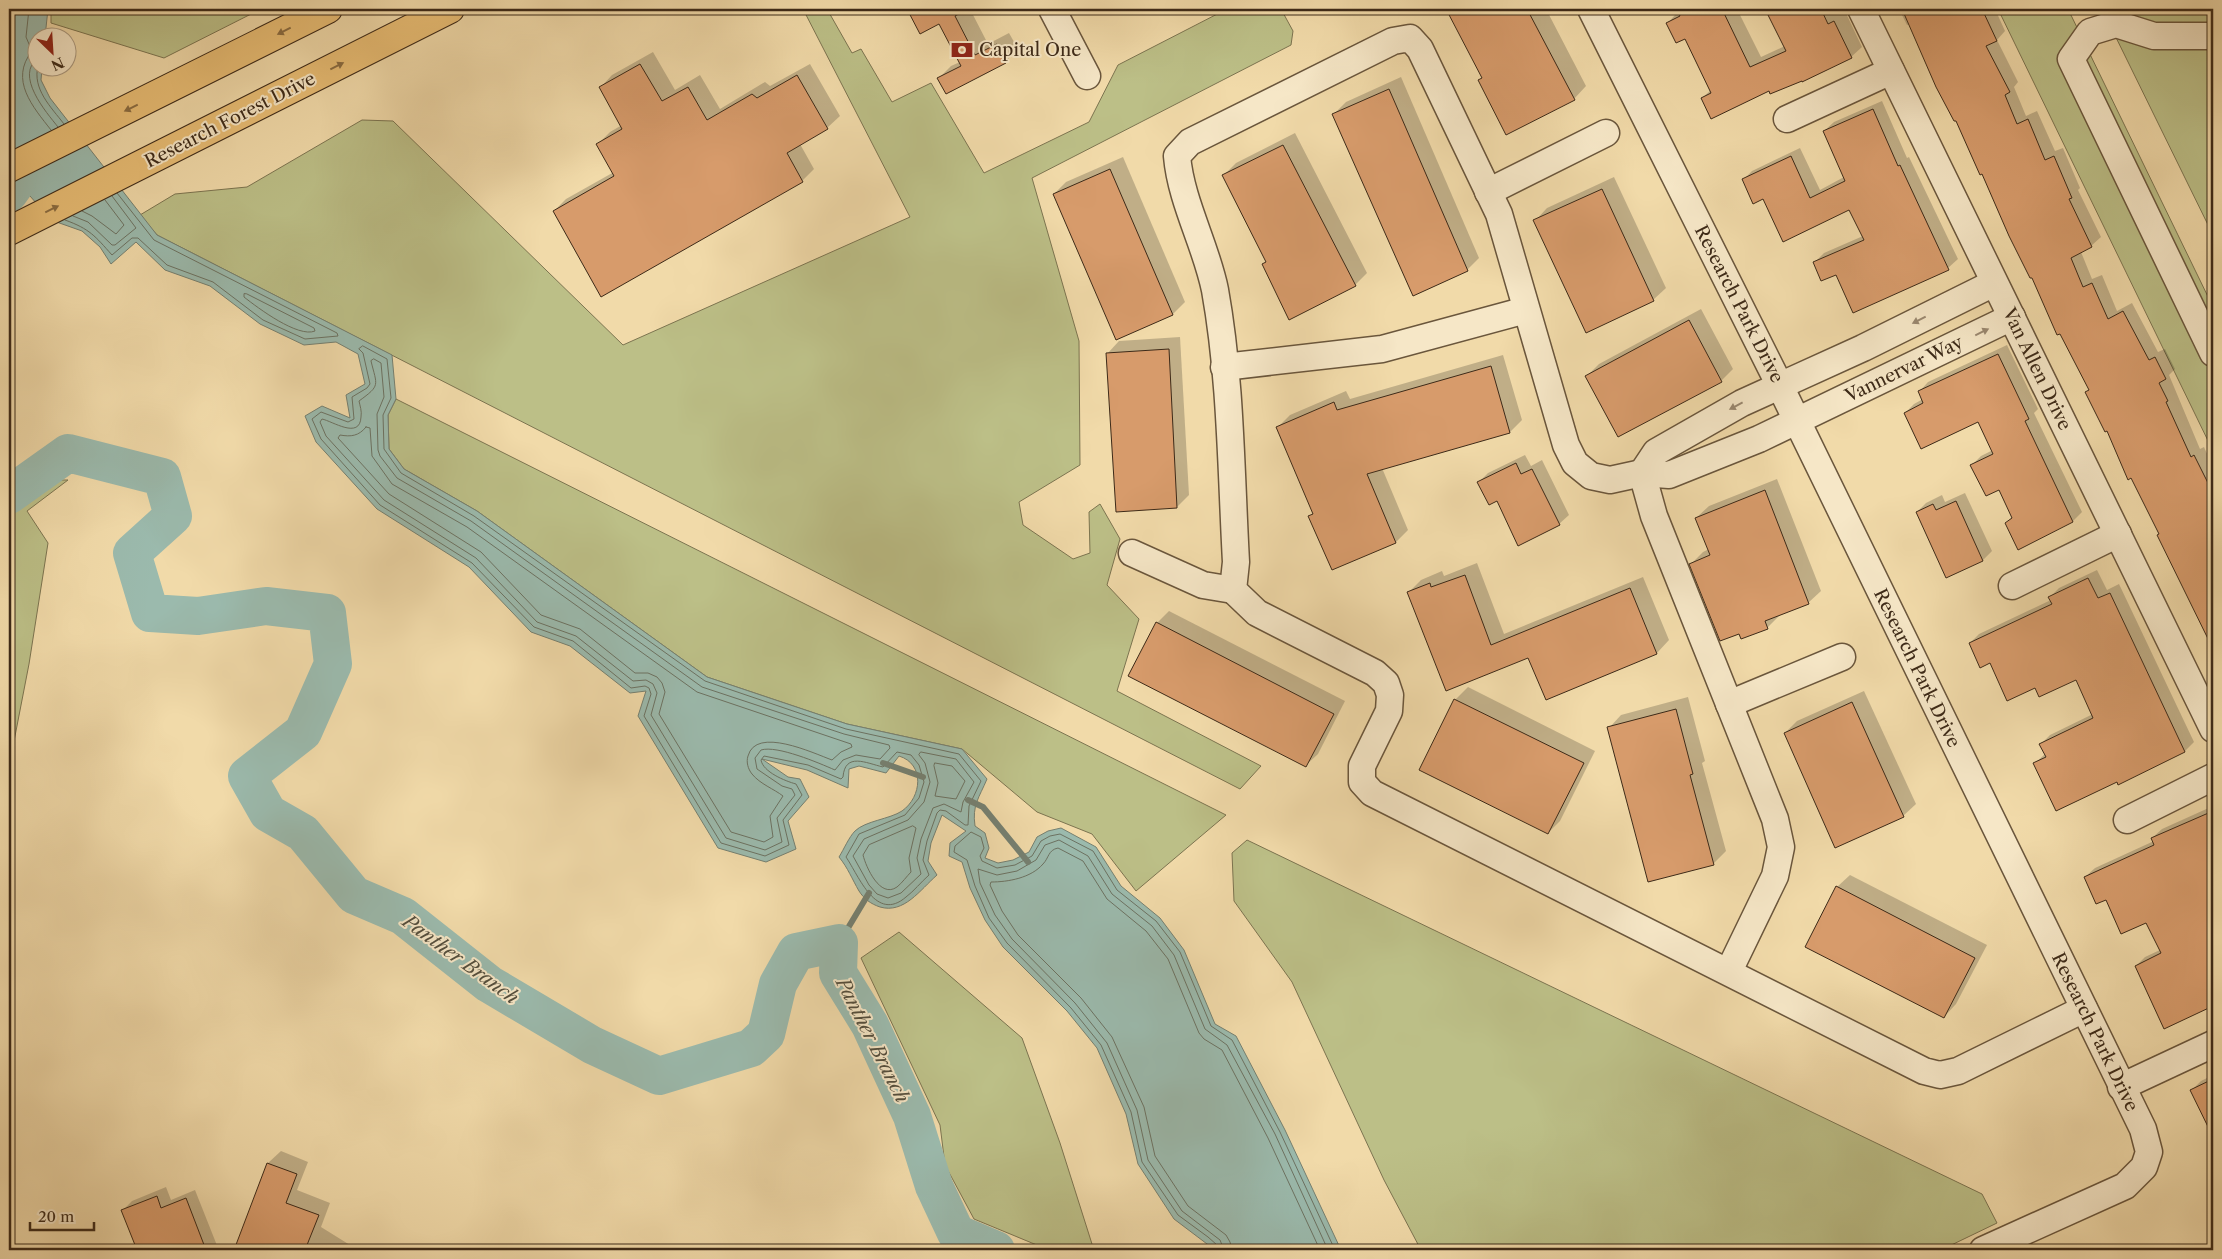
<svg xmlns="http://www.w3.org/2000/svg" width="2222" height="1259" viewBox="0 0 2222 1259" font-family="'Libre Caslon Text',serif">
  <style>
    .green { fill: #bcbf87; stroke: #7c7450 }
    .water { fill: #9bbaad; stroke: #758071 }
    .shadow { fill: #0003 }
    .lines { fill: none; stroke-linecap: round; stroke-linejoin: round }
    .shore { stroke: #6c7262; stroke-width: 1 }
    .stream { stroke: #758071; stroke-width: 6 }
    .river { stroke: #9bbaad; stroke-width: 38 }
    .building { fill: #d79b6b; stroke: #3d2a18 }
    .minor-casing { stroke: #6a563c; stroke-width: 29 }
    .major-casing { stroke: #3d2a18; stroke-width: 30 }
    .minor { stroke: #f6e7c7; stroke-width: 26 }
    .major { stroke: #e8bd74; stroke-width: 28 }
    .oneway { fill: #8a6c41 }
    .oneway2 { fill: #9a8870 }
    .labels { text-anchor: middle; stroke-width: 4; stroke-linejoin: round; paint-order: stroke }
    .poi-label { font-size: 18px; fill: #3d2a18; stroke: #f6e7c7; text-anchor: start }
    .street-label { font-size: 18px; fill: #3d2a18; stroke: #f6e7c7 }
    .water-label { font-size: 19px; font-style: italic; fill: #544e3d; stroke: #f6e7c7 }
  </style>
  <rect width="100%" height="100%" fill="#f1daa9"/>
  <filter id="stains"><feTurbulence type="fractalNoise" baseFrequency=".004" numOctaves="4"/><feColorMatrix values="0 0 0 0 .2 0 0 0 0 .09 0 0 0 0 .02 0 0 0 .5 -.17"/></filter>
  <radialGradient id="worn" r=".72"><stop offset=".6" stop-color="#630" stop-opacity="0"/><stop offset="1" stop-color="#630" stop-opacity=".3"/></radialGradient>
  <g class="green">
    <polygon points="51,9 261,9 164,58 51,23"/>
    <polygon points="803,9 827,9 852,53 861,49 892,102 931,83 984,173 1089,122 1118,65 1227,9 1281,9 1293,31 1291,45 1032,178 1079,341 1080,465 1019,502 1023,525 1073,559 1090,553 1089,512 1100,504 1120,539 1107,585 1139,619 1117,691 1261,766 1240,789 157,235 140,215 175,194 247,187 362,120 393,121 623,345 910,217"/>
    <polygon points="1998,9 2068,9 2213,307 2213,451"/>
    <polygon points="2102,9 2213,9 2213,235"/>
    <polygon points="396,399 1226,815 1136,891 1092,834 1037,812 962,749 847,724 707,677 477,511 404,469 389,449 388,415"/>
    <polygon points="44,464 46,480 68,480 27,511 48,543 29,664 9,767 9,483"/>
    <polygon points="1247,840 1982,1194 1997,1223 1941,1250 1421,1250 1384,1180 1292,982 1234,901 1232,853"/>
    <polygon points="899,932 1022,1038 1060,1143 1092,1244 1097,1250 1045,1250 1044,1248 974,1219 945,1165 940,1125 861,958"/>
  </g>
  <path class="water" d="M 9,9 L 48,9 L 45,37 L 38,38 L 38,68 L 42,68 L 41,80 L 50,98 L 157,235 L 392,355 L 396,399 L 388,415 L 389,449 L 404,469 L 477,511 L 707,677 L 847,724 L 962,749 L 987,779 C 979,798 972,805 975,826 L 985,833 L 989,848 L 985,858 L 998,863 L 1013,860 L 1029,852 L 1037,837 L 1048,831 L 1061,828 L 1096,847 L 1121,886 L 1160,918 L 1184,950 L 1215,1024 L 1236,1036 L 1285,1130 L 1341,1250 L 1215,1250 L 1174,1219 L 1138,1164 L 1126,1114 L 1097,1048 L 1067,1011 L 1003,947 L 985,920 L 970,888 L 962,862 L 949,856 L 950,843 L 966,831 L 942,815 L 931,843 L 928,861 L 937,875 C 920,890 904,914 880,907 C 871,904 864,899 859,891 C 852,879 848,868 839,857 C 844,849 849,837 855,831 C 865,821 890,819 902,811 C 922,797 925,764 899,756 L 886,773 L 859,766 L 849,769 L 848,788 L 807,770 L 762,759 L 788,777 L 800,779 L 809,797 L 788,821 L 796,849 L 766,862 L 718,848 L 638,716 L 646,691 L 630,693 L 570,646 L 531,632 L 469,567 L 377,509 L 316,442 L 305,416 L 322,406 L 350,418 L 346,395 L 365,384 L 358,354 L 336,342 L 304,345 L 260,324 L 210,286 L 165,270 L 136,242 L 111,264 L 100,247 L 82,231 L 51,220 L 9,172 Z"/>
  <g class="shadow">
    <polygon points="908,9 974,9 971,11 988,44 1009,33 1018,49 1005,62 946,92 939,78 951,66 960,62 940,22 920,32"/>
    <polygon points="1453,9 1546,9 1586,86 1574,99 1480,80 1483,77 1449,12"/>
    <polygon points="1672,9 1737,9 1761,57 1785,46 1767,9 1844,9 1862,47 1851,57 1803,81 1702,98 1711,90 1685,37 1668,23 1675,15"/>
    <polygon points="1899,9 1995,9 2005,31 1997,40 2018,82 2014,87 2026,116 2037,111 2055,151 2063,148 2080,188 2078,190 2101,237 2091,246 2081,252 2092,279 2102,275 2117,311 2132,303 2158,352 2165,349 2175,369 2169,375 2200,449 2204,447 2213,467 2213,649 2132,477 2087,392 2090,389 1910,24 1907,25"/>
    <polygon points="653,52 675,90 700,75 720,109 765,82 770,86 810,64 840,116 827,128 800,144 814,169 802,181 554,211 566,199 614,172 598,144 610,132 622,125 600,88 612,75"/>
    <polygon points="1401,77 1479,258 1467,270 1334,114 1346,102"/>
    <polygon points="1882,101 1907,158 1909,157 1958,259 1948,268 1853,312 1837,273 1815,262 1824,253 1863,236 1850,209 1764,198 1743,180 1752,171 1800,148 1820,190 1844,177 1824,131 1834,122"/>
    <polygon points="1295,133 1367,273 1355,285 1263,264 1267,261 1224,175 1236,163"/>
    <polygon points="1123,157 1185,302 1173,314 1054,194 1066,182"/>
    <polygon points="1614,177 1666,288 1653,300 1535,221 1547,208"/>
    <polygon points="1701,309 1733,369 1721,381 1587,376 1599,364"/>
    <polygon points="1180,337 1189,495 1177,507 1107,354 1119,341"/>
    <polygon points="2007,345 2038,409 2034,413 2082,512 2073,521 2018,548 2006,523 2013,516 2000,488 1972,465 1981,456 1993,450 1979,421 1905,413 1914,404 1923,399 1919,392 1928,382"/>
    <polygon points="1503,355 1522,420 1510,432 1382,468 1408,530 1396,542 1310,516 1314,512 1278,427 1290,415 1346,391 1350,399"/>
    <polygon points="1525,455 1531,466 1542,460 1569,515 1559,524 1497,499 1479,482 1488,473"/>
    <polygon points="1777,479 1821,591 1808,603 1780,615 1767,628 1691,564 1703,552 1709,549 1696,518 1709,506"/>
    <polygon points="1965,493 1992,551 1983,560 1947,577 1917,512 1926,503 1942,495 1945,502"/>
    <polygon points="1477,563 1504,634 1643,577 1669,640 1657,653 1546,698 1529,657 1446,689 1409,592 1421,580 1442,571 1444,576"/>
    <polygon points="2097,570 2107,590 2119,584 2194,742 2185,751 2119,783 2117,780 2034,764 2045,754 2041,744 2050,735 2093,714 2077,678 2036,686 1990,662 1970,643 1979,634 2051,600 2050,597 2059,588"/>
    <polygon points="1169,611 1345,701 1318,754 1305,766 1157,623"/>
    <polygon points="1468,687 1595,751 1560,821 1548,833 1420,770 1455,700"/>
    <polygon points="1864,691 1916,804 1903,816 1785,733 1797,721"/>
    <polygon points="1688,697 1705,761 1702,763 1726,851 1713,864 1609,728 1621,715"/>
    <polygon points="2213,806 2213,1000 2204,1009 2136,966 2145,957 2160,950 2147,921 2107,898 2085,877 2095,868 2154,841 2152,838 2162,829"/>
    <polygon points="1850,875 1987,945 1956,1004 1944,1017 1837,887"/>
    <polygon points="2213,1075 2213,1134 2192,1090 2201,1081"/>
    <polygon points="281,1151 308,1162 297,1190 330,1203 321,1227 358,1250 235,1250 268,1163"/>
    <polygon points="166,1187 171,1200 195,1190 218,1248 216,1250 138,1250 123,1210 132,1201"/>
  </g>
  <g class="lines">
    <g class="shore">
      <path d="M 29,9 L 26,37 L 32,51 C 9,80 33,107 51,130"/>
      <path d="M 38,58 C 14,75 46,112 58,127"/>
      <path d="M 38,66 C 32,89 51,107 64,124"/>
      <polyline points="82,211 92,216 116,234 124,225 105,200"/>
      <polyline points="73,216 88,222 112,245 115,245 136,228 112,196"/>
      <path d="M 65,220 C 90,229 95,236 112,255 L 132,238 L 138,238 L 167,265 L 213,282 L 263,320 L 305,339 L 338,336 L 337,333 L 154,240 L 117,193"/>
      <path d="M 247,294 L 314,328 L 315,331 C 298,338 258,308 244,297 L 244,294 Z"/>
      <path d="M 363,346 L 387,359 L 391,398 L 383,415 L 384,449 L 401,473 L 474,516 L 705,681 L 846,729 L 959,754 L 981,781 L 969,806 L 968,825 L 965,825 L 946,811 L 940,810 L 937,813 L 927,841 L 923,860 L 929,875 C 921,882 914,891 906,897 C 876,923 859,876 846,857 L 859,834 L 905,815 L 919,798 L 924,782 L 919,765 L 911,755 L 897,752 L 883,767 C 866,763 845,752 843,777 L 841,779 L 808,765 L 764,756 L 761,760 C 763,772 785,781 796,784 L 802,795 L 783,820 L 789,845 L 765,856 L 721,843 L 644,716 L 651,694 L 649,688 L 645,686 L 631,688 L 573,641 L 534,627 L 472,563 L 380,505 L 321,439 L 312,419 L 321,412 L 348,422 L 354,419 L 352,397 L 367,388 L 370,384 L 363,353 L 359,349 Z"/>
      <path d="M 374,359 L 381,363 L 384,397 L 377,414 L 378,450 L 380,456 L 397,478 L 471,521 L 702,687 L 844,734 L 889,745 L 890,748 L 880,759 L 856,755 L 843,760 L 835,770 C 819,763 777,745 761,750 L 755,758 L 757,769 L 782,786 L 792,789 L 795,795 L 777,818 L 782,842 L 765,850 L 726,838 L 651,715 L 657,693 L 653,684 L 646,680 L 633,681 L 576,636 L 537,622 L 476,558 L 384,500 L 326,436 L 320,422 L 322,419 C 332,421 360,440 361,417 C 362,411 360,406 359,401 C 381,385 377,386 371,361 Z"/>
      <path d="M 366,427 L 370,428 L 372,456 L 392,484 L 467,527 L 697,692 L 851,744 L 852,747 L 841,752 L 832,760 C 813,753 756,726 748,756 C 746,762 748,769 752,774 C 760,784 774,789 783,796 L 770,816 L 773,837 L 764,842 L 731,832 L 659,714 L 665,692 L 662,683 L 657,677 L 648,673 L 635,673 L 580,629 L 541,615 L 481,552 L 389,494 L 338,438 L 340,435 C 351,437 359,436 366,427 Z"/>
      <polygon points="921,752 956,759 974,782 963,802 961,812 944,804 933,808 921,839 917,858 921,874 901,893 888,898 877,894 869,885 853,856 864,839 908,820 924,802 930,782 925,763 919,755"/>
      <polygon points="935,763 952,766 965,781 956,799 935,796 938,783 934,766"/>
      <path d="M 913,826 L 916,828 L 909,858 L 911,872 C 907,876 902,883 897,887 C 880,899 866,867 863,855 L 869,845 Z"/>
      <polyline points="1218,1250 1217,1245 1208,1237 1178,1215 1142,1162 1131,1112 1101,1045 1071,1008 1007,943 989,918 975,886 967,860 954,852 955,846 971,832 981,837 984,848 980,856 982,861 997,868 1015,865 1032,856 1041,841 1050,836 1060,834 1093,851 1117,890 1156,921 1180,952 1211,1026 1232,1040 1280,1132 1335,1250"/>
      <polyline points="1224,1250 1220,1240 1182,1211 1148,1160 1137,1110 1107,1043 1075,1003 1012,939 995,915 980,883 978,869 997,875 1017,871 1036,860 1045,845 1059,840 1088,856 1112,894 1152,926 1174,955 1205,1029 1227,1045 1275,1134 1328,1250"/>
      <path d="M 1232,1250 L 1230,1242 L 1226,1235 L 1188,1206 L 1155,1156 L 1144,1107 L 1112,1037 L 1081,998 L 1018,935 L 1002,911 L 990,885 L 991,882 C 1008,882 1031,878 1043,864 C 1049,858 1048,850 1058,848 L 1083,861 L 1107,899 L 1146,931 L 1168,959 L 1199,1033 L 1204,1039 L 1222,1050 L 1268,1138 L 1320,1250"/>
    </g>
    <g class="stream">
      <polyline points="883,763 923,777"/>
      <polyline points="968,800 983,807 1028,862"/>
      <polyline points="839,943 869,893"/>
    </g>
    <g class="river">
      <polyline points="9,193 17,182 19,131"/>
      <polyline points="9,495 68,453 162,477 173,516 132,553 150,613 198,616 266,606 327,613 333,664 303,732 247,776 268,813 303,833 354,895 403,916 489,984 592,1045 659,1076 751,1048 766,1034 778,984 796,952 839,943 838,973 870,1025 912,1116 934,1186 956,1233 996,1250"/>
    </g>
  </g>
  <g class="building">
    <polygon points="907,9 968,9 955,16 975,55 997,44 1006,63 946,94 937,78 961,66 939,24 920,34"/>
    <polygon points="1446,9 1527,9 1575,100 1506,135 1478,80 1482,78"/>
    <polygon points="1677,9 1722,9 1750,67 1786,51 1765,9 1821,9 1828,24 1834,21 1852,58 1802,82 1802,81 1770,94 1769,91 1711,119 1701,98 1711,93 1685,39 1676,43 1666,23 1680,16"/>
    <polygon points="1902,9 1982,9 1997,41 1986,46 2010,92 2005,95 2017,124 2028,119 2045,160 2054,156 2072,198 2069,199 2092,247 2071,258 2083,287 2092,283 2108,319 2123,311 2149,360 2155,357 2166,379 2159,383 2168,401 2166,402 2191,457 2194,455 2213,493 2213,649 2157,535 2159,534 2131,478 2128,480 2107,431 2105,432 2085,392 2089,390 2060,334 2057,335 2032,278 2030,278 2009,236 1982,174 1980,175 1956,121 1954,121 1936,87"/>
    <polygon points="640,64 662,101 688,87 707,120 752,94 757,98 797,75 828,129 787,153 803,182 601,297 553,211 614,176 596,144 622,129 599,87"/>
    <polygon points="1389,89 1468,271 1413,296 1332,114"/>
    <polygon points="1873,109 1898,166 1900,165 1949,270 1853,313 1836,275 1821,281 1813,262 1864,240 1849,210 1783,242 1763,199 1753,204 1742,179 1791,156 1810,198 1845,181 1823,131"/>
    <polygon points="1283,145 1356,286 1289,320 1262,264 1266,262 1222,175"/>
    <polygon points="1110,169 1173,315 1116,340 1053,194"/>
    <polygon points="1602,189 1654,301 1586,333 1533,220"/>
    <polygon points="1689,320 1722,382 1618,437 1585,376"/>
    <polygon points="1169,349 1177,508 1116,512 1106,353"/>
    <polygon points="1998,354 2029,419 2025,421 2073,522 2018,550 2005,523 2012,518 1999,490 1986,496 1970,465 1993,454 1978,422 1921,449 1904,413 1923,403 1918,391"/>
    <polygon points="1491,366 1510,433 1367,474 1396,543 1332,570 1308,516 1313,514 1276,427 1334,402 1337,410"/>
    <polygon points="1516,463 1521,474 1532,469 1560,525 1518,546 1497,501 1489,505 1477,482"/>
    <polygon points="1765,490 1809,604 1765,621 1768,629 1741,639 1739,634 1720,641 1689,564 1710,555 1695,518"/>
    <polygon points="1956,501 1983,561 1946,578 1916,512 1933,504 1936,510"/>
    <polygon points="1465,575 1491,645 1630,588 1657,654 1546,700 1528,658 1446,691 1407,592 1430,583 1431,587"/>
    <polygon points="2088,578 2098,598 2110,593 2185,752 2118,785 2117,782 2056,811 2033,763 2046,757 2039,744 2093,718 2076,680 2039,697 2035,688 2007,701 1990,663 1980,668 1969,643 2052,604 2048,597"/>
    <polygon points="1156,622 1334,714 1306,767 1128,676"/>
    <polygon points="1454,699 1584,763 1548,834 1419,770"/>
    <polygon points="1852,702 1904,817 1835,848 1784,733"/>
    <polygon points="1676,709 1693,774 1690,775 1714,865 1648,882 1607,727"/>
    <polygon points="2213,811 2213,1006 2164,1029 2135,966 2161,953 2146,923 2121,934 2106,900 2096,904 2084,877 2154,845 2151,838"/>
    <polygon points="1836,886 1975,958 1944,1018 1805,947"/>
    <polygon points="2213,1079 2213,1137 2190,1090"/>
    <polygon points="267,1163 297,1174 286,1203 319,1215 305,1250 234,1250"/>
    <polygon points="157,1196 161,1208 186,1198 206,1250 137,1250 121,1210"/>
  </g>
  <g class="lines">
    <g class="minor-casing">
      <g id="minor">
        <polyline points="1052,9 1087,76"/>
        <polyline points="1591,9 1780,386 2143,1129 2149,1152 2144,1167 2125,1186 1983,1250"/>
        <polyline points="1861,9 2213,729"/>
        <polyline points="2213,36 2154,36 2116,24 2090,32 2071,59 2213,353"/>
        <polyline points="1787,119 1891,71"/>
        <polyline points="1488,192 1606,133"/>
        <path d="M 2012,317 L 1759,439 L 1669,475 L 1642,473 L 1610,480 L 1591,476 L 1575,463 L 1566,445 L 1499,214 L 1420,49 L 1410,38 L 1393,41 L 1190,142 L 1177,156 C 1181,202 1206,245 1215,290 C 1231,379 1231,472 1236,562 L 1233,590 L 1257,613 L 1375,673 L 1386,683 L 1390,695 L 1389,711 L 1362,766 L 1362,782 L 1372,793 L 1924,1071 L 1940,1075 L 1958,1071 L 2084,1009"/>
        <polyline points="1224,367 1382,349 1526,310"/>
        <polyline points="1132,553 1203,585 1233,590"/>
        <polyline points="2012,586 2118,534"/>
        <polyline points="1729,704 1842,657"/>
        <polyline points="2127,820 2213,777"/>
        <polyline points="1729,971 1775,876 1781,847 1775,819 1654,516 1642,473 1656,452 1742,403 1863,348 1994,283"/>
        <polyline points="2121,1087 2213,1044"/>
      </g>
    </g>
    <g class="major-casing">
      <g id="major">
        <polyline points="9,168 328,9"/>
        <polyline points="9,231 450,9"/>
      </g>
    </g>
    <use href="#minor" class="minor"/>
    <use href="#major" class="major"/>
  </g>
  <defs><path id="oneway-solid" d="M-6-.8H1V-3.2L6.5 0L1 3.2V.8H-6Z" transform="scale(1.25)"/></defs>
  <g class="oneway">
    <use href="#oneway-solid" transform="translate(284 31) rotate(153)"/>
    <use href="#oneway-solid" transform="translate(337 66) rotate(-27)"/>
    <use href="#oneway-solid" transform="translate(131 108) rotate(154)"/>
    <use href="#oneway-solid" transform="translate(52 209) rotate(-26)"/>
  </g>
  <g class="oneway2">
    <use href="#oneway-solid" transform="translate(1919 320) rotate(153)"/>
    <use href="#oneway-solid" transform="translate(1982 332) rotate(-26)"/>
    <use href="#oneway-solid" transform="translate(1736 406) rotate(152)"/>
  </g>
  <defs>
    <g id="bank-bare" transform="scale(1.725)"><path d="M-6-4H6V4H-6ZM0-2.3a2.3 2.3 0 1 0 0 4.6a2.3 2.3 0 1 0 0-4.6Z" fill="#8f2418" stroke="#f6e7c7" stroke-width="2.5" paint-order="stroke"/></g>
  </defs>
  <g fill-rule="evenodd">
    <use href="#bank-bare" x="962" y="50"/>
  </g>
  <g class="labels">
    <g class="poi-label">
      <text x="979" y="56">Capital One</text>
    </g>
    <g class="street-label">
      <text transform="translate(230 120) rotate(-27)" y="6">Research Forest Drive</text>
      <text transform="translate(1739 304) rotate(63)" y="6">Research Park Drive</text>
      <text transform="translate(1904 369) rotate(-26)" y="6">Vannervar Way</text>
      <text transform="translate(2037 369) rotate(64)" y="6">Van Allen Drive</text>
      <text transform="translate(1917 668) rotate(64)" y="6">Research Park Drive</text>
      <text transform="translate(2095 1032) rotate(64)" y="6">Research Park Drive</text>
    </g>
    <g class="water-label">
      <text transform="translate(461 959) rotate(36)" y="7">Panther Branch</text>
      <text transform="translate(873 1040) rotate(63)" y="7">Panther Branch</text>
    </g>
  </g>
  <rect width="2222" height="1259" fill="none" stroke="#f1daa9" stroke-width="30"/>
  <rect x="10" y="10" width="2202" height="1239" fill="none" stroke="#3d2a18" stroke-width="2.5"/>
  <rect x="15" y="15" width="2192" height="1229" fill="none" stroke="#3d2a18"/>
  <g transform="translate(52 52) rotate(155)"><circle r="24" fill="#f6e7c7" stroke="#ac9b81"/>
  <path d="M0-4L9 19L0 12L-9 19Z" fill="#8f2418"/>
  <text y="-8" font-size="14" font-weight="bold" text-anchor="middle" fill="#3d2a18">N</text>
  </g>
  <path d="M30 1222v8h64v-8" fill="none" stroke="#3d2a18" stroke-width="2.5"/>
  <text x="38" y="1222" font-size="15" fill="#3d2a18" stroke="#f6e7c7" stroke-width="4" paint-order="stroke">20 m</text>
  <rect width="100%" height="100%" filter="url(#stains)"/>
  <rect width="100%" height="100%" fill="url(#worn)"/>
</svg>
